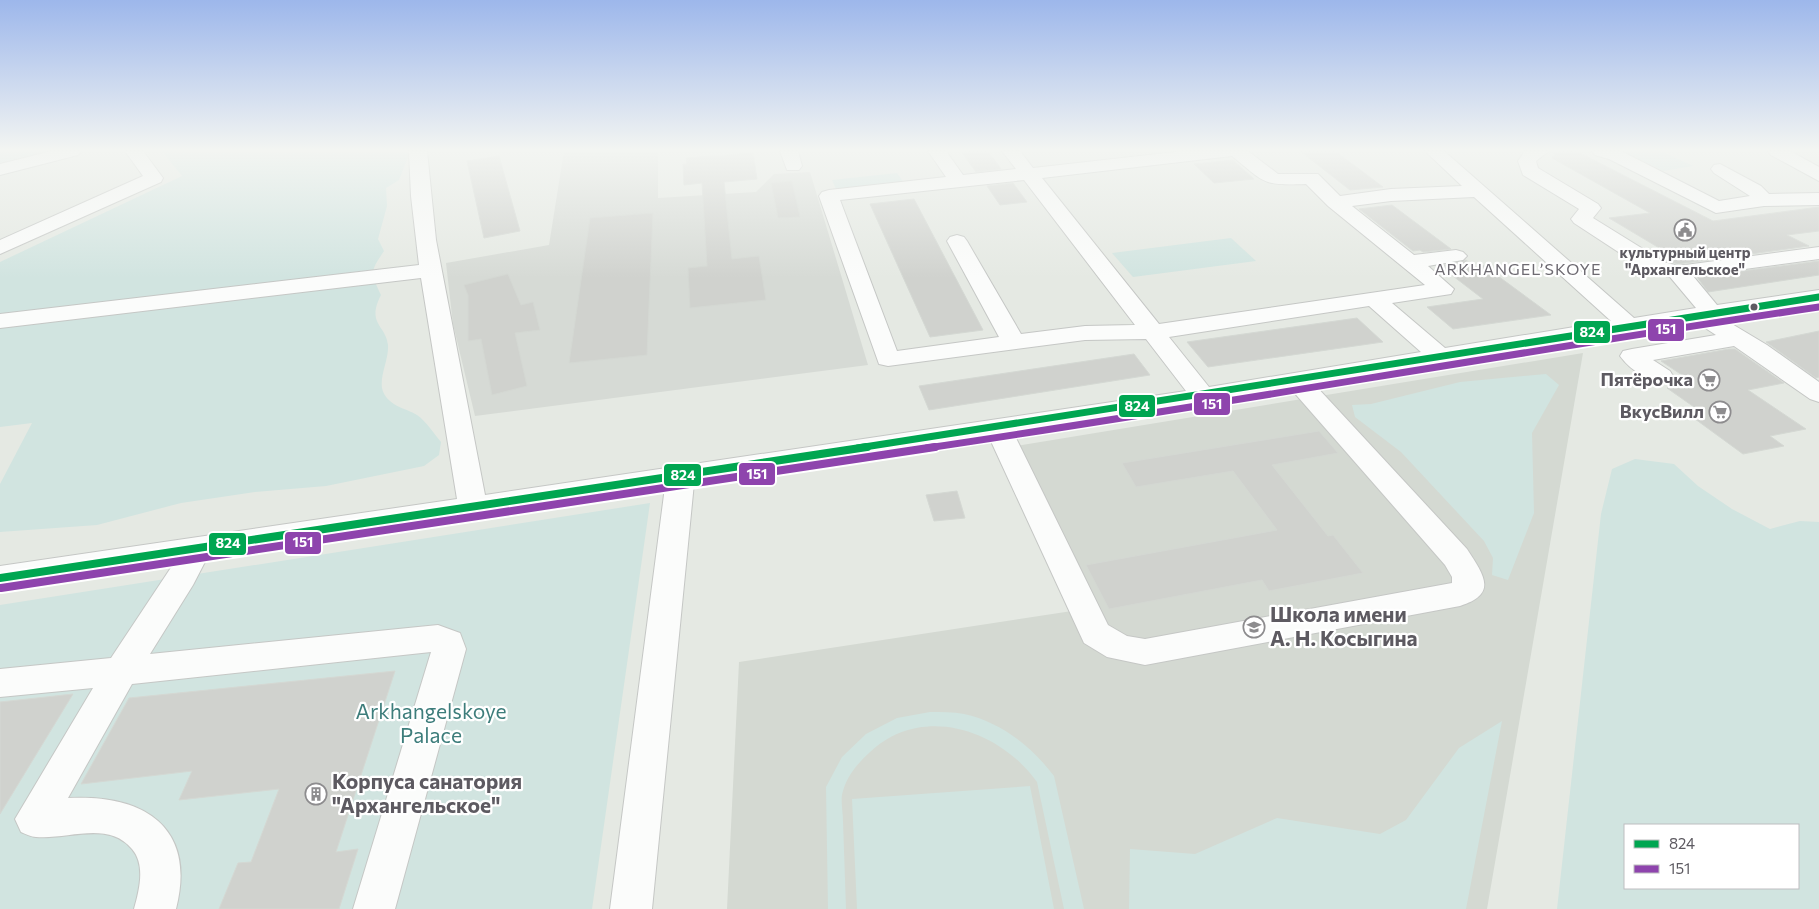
<svg xmlns="http://www.w3.org/2000/svg" width="1819" height="909" viewBox="0 0 1819 909" font-family="Commissioner,sans-serif">
  <style>
    .industrial { fill: #d6dad5 }
    .education { fill: #d4d9d2 }
    .green { fill: #d1e4e0; fill-rule: evenodd }
    .building { fill: #d0d2ce; stroke: #d4d8d3 }
    .lines { fill: none; stroke-linecap: round; stroke-linejoin: round }
    .minor-casing { stroke: #c5c7c5; stroke-width: 2 }
    .minor { fill: #fbfcfb; fill-rule: evenodd }
    .bus-1-far1-casing { stroke: #fff; stroke-width: 10 }
    .bus-1-casing { stroke: #fff; stroke-width: 12 }
    .bus-2-far1-casing { stroke: #fff; stroke-width: 10 }
    .bus-2-casing { stroke: #fff; stroke-width: 12 }
    .bus-1-far1 { stroke: #00a651; stroke-width: 7 }
    .bus-1 { stroke: #00a651; stroke-width: 8 }
    .bus-2-far1 { stroke: #8e44ad; stroke-width: 7 }
    .bus-2 { stroke: #8e44ad; stroke-width: 8 }
    .bus-dot { fill: #5d5a61; stroke: #fff; stroke-width: 2 }
    .labels { text-anchor: middle; stroke-width: 4.5; stroke-linejoin: round; paint-order: stroke }
    .far-poi-label { font-size: 15px; font-weight: bold; fill: #5d5a61; stroke: #fff }
    .far-quarter-label { font-size: 16px; letter-spacing: 1px; fill: #6e6b72; stroke: #fff }
    .poi-label { font-size: 18px; font-weight: bold; fill: #5d5a61; stroke: #fff; text-anchor: end }
    .near-poi-label { font-size: 21px; font-weight: bold; fill: #5d5a61; stroke: #fff; text-anchor: start }
    .near-park-label { font-size: 21px; fill: #3d7d7b; stroke: #fff }
    .line-badge { stroke: #fff; stroke-width: 2 }
    .badge-label { font-size: 14px; text-anchor: middle; font-weight: bold; fill: #fff }
  </style>
  <rect width="100%" height="100%" fill="#e5e9e3"/>
  <polygon class="industrial" points="564,151 658,151 658,198 756,192 774,174 810,172 868,365 475,416 453,324 446,263 549,245"/>
  <polygon class="education" points="1583,353 1487,909 727,909 739,662 1072,611 998,449"/>
  <g class="green">
    <polygon points="0,151 51,151 0,164"/>
    <path d="M 162,151 L 410,152 L 399,180 L 386,188 L 387,206 L 378,239 L 384,251 C 370,272 370,272 381,295 C 366,324 386,325 388,345 C 389,359 380,374 382,388 C 386,406 406,408 417,415 C 426,421 434,434 441,442 L 439,455 L 424,466 L 326,486 L 255,492 L 181,503 L 97,525 L 0,532 L 0,484 L 32,423 L 0,427 L 0,262 L 182,176 Z"/>
    <polygon points="1623,151 1661,151 1693,166 1663,171"/>
    <polygon points="897,173 904,183 837,191 832,180"/>
    <polygon points="1231,238 1256,261 1133,277 1112,253"/>
    <polygon points="1546,374 1559,385 1532,433 1534,513 1508,580 1492,575 1493,558 1484,541 1401,452 1355,417 1352,405 1371,404 1460,382"/>
    <path d="M 1635,459 L 1674,464 L 1698,486 L 1732,509 L 1770,529 L 1800,521 L 1819,522 L 1819,909 L 1557,909 L 1601,514 L 1612,469 ZM 1625,825 L 1798,825 L 1798,888 L 1625,888 Z"/>
    <polygon points="650,503 592,909 0,909 0,605"/>
    <path d="M 930,712 C 941,712 953,712 964,714 C 1001,722 1032,747 1054,776 L 1084,909 L 1064,909 L 1037,782 C 999,729 921,703 869,753 C 858,763 847,776 843,791 C 840,799 843,812 843,821 C 844,850 845,880 846,909 L 828,909 L 826,787 L 842,757 L 866,734 L 897,718 Z"/>
    <polygon points="1502,721 1466,909 1129,909 1130,849 1195,854 1277,818 1380,834 1406,820 1459,748"/>
    <polygon points="1030,786 1054,909 857,909 852,799"/>
  </g>
  <g class="building">
    <polygon points="961,151 988,151 1001,169 976,172"/>
    <polygon points="1300,151 1335,151 1383,187 1350,190"/>
    <polygon points="1556,151 1576,151 1713,221 1819,207 1819,231 1787,235 1809,246 1678,264 1665,260 1659,257 1671,255 1609,218 1650,213 1552,158"/>
    <polygon points="753,153 757,179 724,182 732,259 759,256 766,300 690,308 688,268 707,266 702,183 684,185 683,164 687,164 686,158"/>
    <polygon points="499,156 520,231 484,238 467,161"/>
    <polygon points="1233,160 1254,179 1214,183 1194,164"/>
    <polygon points="792,181 800,217 778,218 771,183"/>
    <polygon points="1013,183 1027,202 1000,205 987,186"/>
    <polygon points="914,199 983,330 930,337 870,204"/>
    <polygon points="1392,205 1451,249 1423,252 1420,250 1413,251 1359,209"/>
    <polygon points="653,213 647,355 569,363 590,218"/>
    <polygon points="1466,260 1475,267 1483,265 1551,315 1453,329 1427,307 1483,299 1440,266"/>
    <polygon points="1819,261 1819,275 1708,292 1697,277"/>
    <polygon points="508,274 521,305 533,302 540,330 515,333 527,386 492,395 481,339 468,341 468,295 464,285"/>
    <polygon points="1357,318 1383,342 1208,367 1187,342"/>
    <polygon points="1819,331 1819,377 1816,378 1766,342"/>
    <polygon points="1729,349 1735,349 1784,383 1748,390 1806,429 1770,436 1784,446 1743,454 1691,416 1704,414 1667,388 1694,383 1661,361"/>
    <polygon points="1134,354 1150,375 929,410 919,386"/>
    <polygon points="1319,431 1338,453 1272,465 1328,536 1333,535 1363,573 1269,591 1262,580 1109,609 1086,565 1277,530 1233,471 1136,487 1122,463"/>
    <polygon points="957,491 965,518 934,521 926,495"/>
    <polygon points="395,671 336,852 358,849 339,909 219,909 238,863 251,862 279,789 179,800 192,771 81,784 129,698"/>
    <polygon points="73,694 0,814 0,702"/>
  </g>
  <g class="lines">
    <g class="minor-casing">
      <g id="minor">
        <polygon points="52,151 81,151 78,155 0,175 0,164"/>
        <polygon points="125,151 143,151 163,178 161,182 0,254 0,240 143,176"/>
        <path d="M 409,151 L 427,151 L 436,240 L 485,495 L 1186,391 L 1146,339 L 1085,340 L 888,366 L 879,364 L 819,196 L 822,192 L 829,190 L 946,177 L 928,151 L 946,151 L 963,175 L 1016,169 L 1002,151 L 1020,151 L 1033,168 L 1184,151 L 1248,151 L 1278,174 L 1318,174 L 1340,196 L 1391,189 L 1462,186 L 1425,151 L 1444,151 L 1634,318 L 1696,308 L 1670,277 L 1649,272 L 1574,223 L 1571,219 L 1579,209 L 1523,175 L 1518,161 L 1525,151 L 1549,151 L 1536,161 L 1538,168 L 1598,204 L 1601,208 L 1593,218 L 1664,262 L 1678,266 L 1819,247 L 1819,259 L 1693,276 L 1717,305 L 1819,290 L 1819,304 L 1722,318 L 1767,345 L 1819,382 L 1819,402 L 1810,399 L 1734,346 L 1653,360 L 1670,371 L 1673,376 L 1670,381 C 1653,386 1630,370 1620,356 L 1623,351 L 1632,349 L 1716,335 L 1696,322 L 1315,385 L 1467,549 C 1483,574 1499,594 1460,606 L 1145,665 L 1107,657 L 1084,643 L 989,437 L 694,483 L 652,909 L 610,909 L 665,487 L 207,558 L 193,585 L 150,654 L 438,625 L 460,633 L 466,649 L 395,909 L 353,909 L 431,652 L 132,684 L 68,798 C 143,794 197,826 176,909 L 134,909 C 139,891 146,865 132,849 C 108,820 67,840 36,837 C 31,837 26,834 21,832 L 15,819 L 93,688 L 0,697 L 0,669 L 111,658 L 174,563 L 0,590 L 0,566 L 457,499 L 421,278 L 0,328 L 0,314 L 419,265 L 411,196 ZM 1232,156 C 1265,183 1263,186 1306,184 L 1328,206 L 1425,285 L 1159,324 L 1042,178 ZM 1024,180 L 1135,325 L 1085,326 L 1021,334 L 967,241 L 964,237 L 957,235 L 950,237 L 947,241 L 999,337 L 897,351 L 840,200 ZM 1474,197 L 1611,321 L 1445,348 L 1392,303 L 1451,294 L 1454,289 L 1428,266 L 1463,260 L 1467,256 L 1463,252 L 1456,250 L 1414,255 L 1352,206 L 1391,201 ZM 1369,306 L 1421,352 L 1209,387 L 1169,337 ZM 1291,389 L 1445,565 L 1452,577 L 1452,583 L 1145,639 L 1127,636 L 1108,625 L 1014,434 Z"/>
        <polygon points="780,151 798,151 802,166 799,170 787,170"/>
        <polygon points="1592,151 1621,151 1719,201 1750,196 1714,173 1711,169 1714,165 1720,164 1761,186 1769,194 1819,193 1819,205 1764,206 1716,213 1609,159 1595,155"/>
        <polygon points="1768,151 1790,151 1819,167 1819,181 1771,155"/>
      </g>
    </g>
    <use href="#minor" class="minor"/>
    <g class="bus-1-far1-casing">
      <polyline id="bus-1-far1" points="858,448 1819,297"/>
    </g>
    <g class="bus-1-casing">
      <polyline id="bus-1" points="0,578 867,447"/>
    </g>
    <g class="bus-2-far1-casing">
      <path id="bus-2-far1" d="M 927,448 C 1224,404 1521,351 1819,307"/>
    </g>
    <g class="bus-2-casing">
      <polyline id="bus-2" points="1,588 935,447"/>
    </g>
    <use href="#bus-1-far1" class="bus-1-far1"/>
    <use href="#bus-1" class="bus-1"/>
    <use href="#bus-2-far1" class="bus-2-far1"/>
    <use href="#bus-2" class="bus-2"/>
  </g>
  <linearGradient id="sky" x2="0" y2="1"><stop stop-color="#9db7eb"/><stop offset="0.54" stop-color="#f3f5f2"/><stop offset="1" stop-color="#f3f5f2" stop-opacity="0"/></linearGradient>
  <rect width="1819" height="278" fill="url(#sky)"/>
  <defs>
    <g id="civic-ring" transform="scale(1.125)"><circle r="9.5" fill="#fff" stroke="#8d8c8e" stroke-width="1.5"/><path d="M-.6-6.5H3V-4.5H.6V-3L4-1V1h2V6H-6V1h2V-1L-.6-3ZM-1.2 2.5V6h2.4V2.5Z" fill="#8d8c8e"/></g>
    <g id="supermarket-ring" transform="scale(1.125)"><circle r="9.5" fill="#fff" stroke="#8d8c8e" stroke-width="1.5"/><path d="M-6-5.5h2.5l.6 2H6L4.5 2H-2.5L-4.4-4H-6ZM-1.5 3.2a1.3 1.3 0 1 0 .1 0ZM3 3.2a1.3 1.3 0 1 0 .1 0Z" fill="#8d8c8e"/></g>
    <g id="school-ring" transform="scale(1.125)"><circle r="9.5" fill="#fff" stroke="#8d8c8e" stroke-width="1.5"/><path d="M0-5L7-2L0 1L-7-2ZM-4 1L0 2.5L4 1V4Q0 6-4 4Z" fill="#8d8c8e"/></g>
    <g id="building-ring" transform="scale(1.125)"><circle r="9.5" fill="#fff" stroke="#8d8c8e" stroke-width="1.5"/><path d="M-4-6H4V6H1V3H-1V6H-4ZM-2.5-4.3h1.7v1.8h-1.7ZM.8-4.3h1.7v1.8H.8ZM-2.5-1h1.7V.8h-1.7ZM.8-1h1.7V.8H.8Z" fill="#8d8c8e"/></g>
  </defs>
  <g fill-rule="evenodd">
    <use href="#civic-ring" x="1685" y="230"/>
    <use href="#supermarket-ring" x="1709" y="380"/>
    <use href="#supermarket-ring" x="1720" y="412"/>
    <use href="#school-ring" x="1254" y="627"/>
    <use href="#building-ring" x="316" y="794"/>
  </g>
  <circle class="bus-dot" cx="1754" cy="307" r="4.5"/>
  <g class="labels">
    <g class="far-poi-label">
      <text x="1685" y="258">культурный центр<tspan x="1685" dy="17">"Архангельское"</tspan></text>
    </g>
    <g class="far-quarter-label">
      <text x="1518" y="275">ARKHANGEL’SKOYE</text>
    </g>
    <g class="poi-label">
      <text x="1693" y="386">Пятёрочка</text>
      <text x="1704" y="418">ВкусВилл</text>
    </g>
    <g class="near-poi-label">
      <text x="1270" y="622">Школа имени<tspan x="1270" dy="24">А. Н. Косыгина</tspan></text>
      <text x="332" y="789">Корпуса санатория<tspan x="332" dy="24">"Архангельское"</tspan></text>
    </g>
    <g class="near-park-label">
      <text x="431" y="719">Arkhangelskoye<tspan x="431" dy="24">Palace</tspan></text>
    </g>
  </g>
  <g class="line-badge">
    <rect x="1647" y="318" width="38" height="24" rx="5" fill="#8e44ad"/>
    <rect x="1573" y="320" width="38" height="24" rx="5" fill="#00a651"/>
    <rect x="1193" y="392" width="38" height="24" rx="5" fill="#8e44ad"/>
    <rect x="1118" y="394" width="38" height="24" rx="5" fill="#00a651"/>
    <rect x="738" y="462" width="38" height="24" rx="5" fill="#8e44ad"/>
    <rect x="663" y="463" width="39" height="24" rx="5" fill="#00a651"/>
    <rect x="284" y="531" width="38" height="24" rx="5" fill="#8e44ad"/>
    <rect x="208" y="532" width="39" height="24" rx="5" fill="#00a651"/>
  </g>
  <g class="badge-label">
    <text x="1666" y="334">151</text>
    <text x="1592" y="337">824</text>
    <text x="1212" y="409">151</text>
    <text x="1137" y="411">824</text>
    <text x="757" y="479">151</text>
    <text x="683" y="480">824</text>
    <text x="303" y="547">151</text>
    <text x="228" y="548">824</text>
  </g>
  <rect x="1624" y="824" width="175" height="65" fill="#ffffff" stroke="#bebdc0"/>
  <rect x="1634" y="840" width="25" height="8" fill="#00a651" stroke="#bebdc0"/>
  <text x="1669" y="849" font-size="15" fill="#5d5a61">824</text>
  <rect x="1634" y="865" width="25" height="8" fill="#8e44ad" stroke="#bebdc0"/>
  <text x="1669" y="874" font-size="15" fill="#5d5a61">151</text>
</svg>
